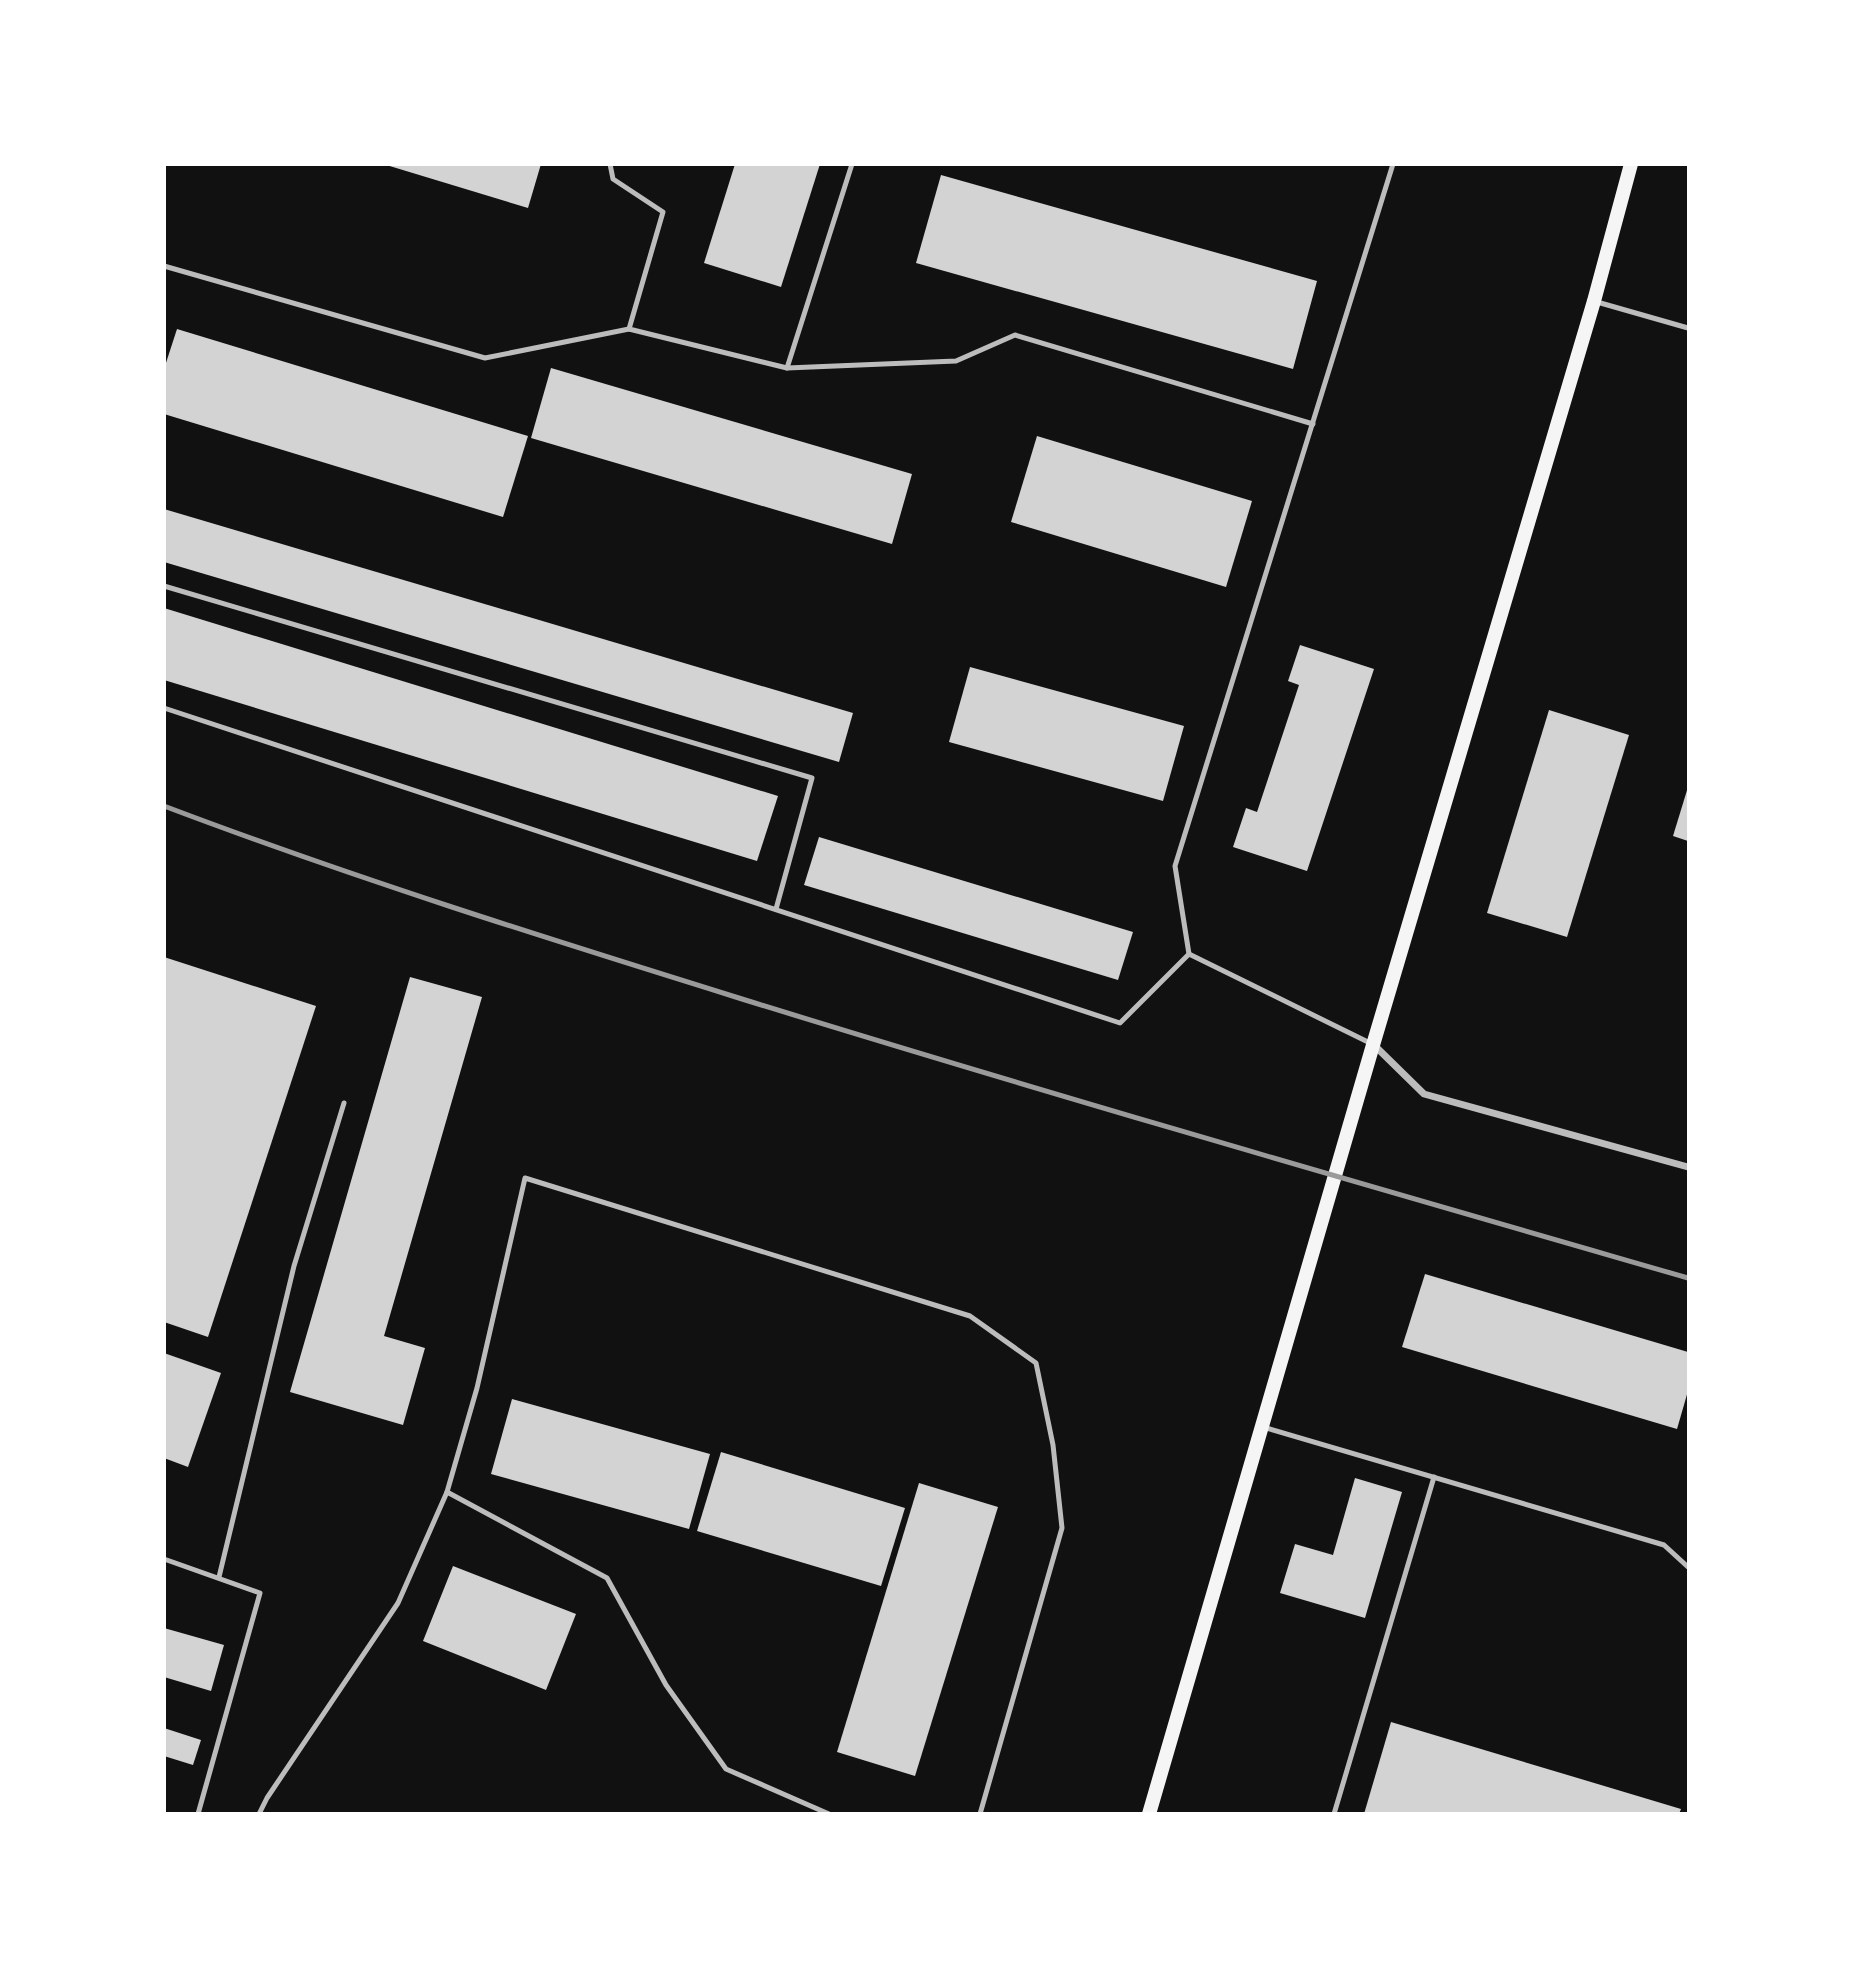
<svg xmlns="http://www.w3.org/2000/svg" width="1853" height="1978" viewBox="0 0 1853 1978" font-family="'IBM Plex Serif',serif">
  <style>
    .building { fill: #d3d3d3 }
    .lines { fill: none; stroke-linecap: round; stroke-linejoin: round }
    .service { stroke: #bcbcbc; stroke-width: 5 }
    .minor { stroke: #bcbcbc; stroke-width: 7 }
    .secondary { stroke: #f5f5f5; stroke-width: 14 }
    .rail { stroke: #9a9a9a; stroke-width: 5 }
  </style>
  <rect width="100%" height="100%" fill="#111"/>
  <g class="building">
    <polygon points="383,164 541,164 528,208"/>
    <polygon points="735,164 820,164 781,287 704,263"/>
    <polygon points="941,175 1317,281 1293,369 916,263"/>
    <polygon points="177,329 528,436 503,517 164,414 164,369"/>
    <polygon points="551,368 912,474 892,544 531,438"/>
    <polygon points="1037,436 1252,501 1226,587 1011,522"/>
    <polygon points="164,509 853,713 839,762 164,562"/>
    <polygon points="164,608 778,796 757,861 164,680"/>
    <polygon points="1300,645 1374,669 1307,871 1233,847 1246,808 1257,812 1299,685 1288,681"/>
    <polygon points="970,667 1184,726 1163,801 949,742"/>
    <polygon points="1549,710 1629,735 1567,937 1487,913"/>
    <polygon points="1688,787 1688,841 1673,836"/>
    <polygon points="819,837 1133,932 1118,980 804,885"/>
    <polygon points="164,957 316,1006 208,1337 164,1322"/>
    <polygon points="410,977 482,997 384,1336 425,1348 403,1425 290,1392"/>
    <polygon points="1425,1274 1688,1352 1688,1391 1677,1429 1402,1347"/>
    <polygon points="164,1353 221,1373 188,1467 164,1458"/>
    <polygon points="512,1399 710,1454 689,1529 491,1474"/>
    <polygon points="721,1452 905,1508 881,1586 697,1531"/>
    <polygon points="1355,1478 1402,1492 1365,1618 1280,1593 1295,1544 1333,1555"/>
    <polygon points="919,1483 998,1507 915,1776 837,1752"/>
    <polygon points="453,1566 576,1614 546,1690 423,1641"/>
    <polygon points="164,1628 224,1645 211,1691 164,1677"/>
    <polygon points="1391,1722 1681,1809 1679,1814 1364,1814"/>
    <polygon points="164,1728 201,1740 193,1765 164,1756"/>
  </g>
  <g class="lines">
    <g class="service">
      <polyline points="610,164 613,179 663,212 629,329 787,368 956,361 1015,335 1313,424"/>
      <polyline points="164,266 485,358 629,329"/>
      <polyline points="1597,302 1688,328"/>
      <polyline points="787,368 852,164"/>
      <polyline points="164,586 812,778 776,909"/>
      <polyline points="164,708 1120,1023 1189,954 1370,1043"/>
      <polyline points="1189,954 1175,866 1393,164"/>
      <polyline points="1263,1427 1664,1545 1688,1567"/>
      <polyline points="447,1492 477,1388 525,1178 970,1316 1036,1363 1053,1445 1062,1528 980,1814"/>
      <polyline points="164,1559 260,1593 198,1814"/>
      <polyline points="219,1577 294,1266 344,1103"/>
      <polyline points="259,1814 267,1798 398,1603 447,1492 607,1578 666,1685 726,1769 829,1814"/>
      <polyline points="1334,1814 1434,1477"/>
    </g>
    <polyline class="minor" points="1374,1045 1424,1094 1688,1167"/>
    <polyline class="secondary" points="1149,1814 1373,1045 1594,301 1631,164"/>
    <path class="rail" d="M 164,806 C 354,878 549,939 742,999 C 1056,1096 1373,1187 1688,1278"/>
  </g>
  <rect width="1853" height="1978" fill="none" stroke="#ffffff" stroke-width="332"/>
</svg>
